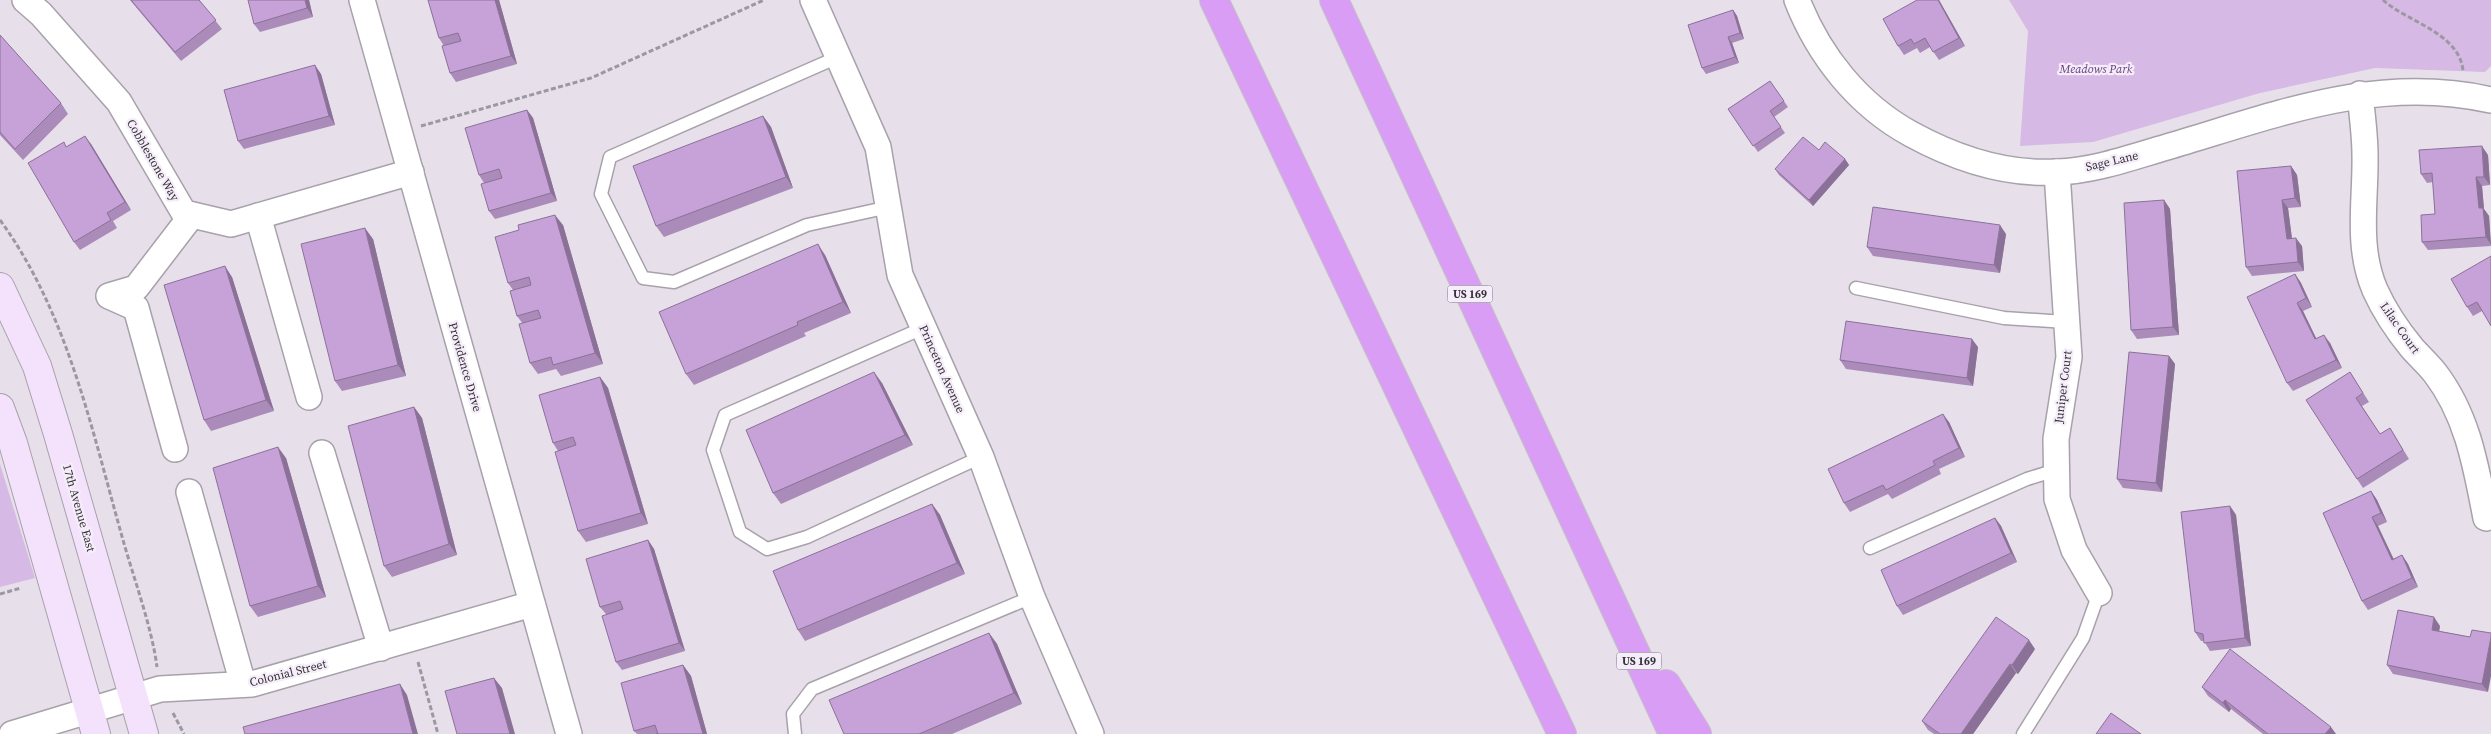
<svg xmlns="http://www.w3.org/2000/svg" width="2491" height="734" viewBox="0 0 2491 734" font-family="'Source Serif 4',serif">
  <style>
    .green { fill: #d6b9e5 }
    .lines { fill: none; stroke-linecap: round; stroke-linejoin: round }
    .lane-casing { stroke: #a8a1ab; stroke-width: 15 }
    .street-casing { stroke: #a8a1ab; stroke-width: 28 }
    .secondary-casing { stroke: #a8a1ab; stroke-width: 30 }
    .highway-casing { stroke: #c3c2c3; stroke-width: 30 }
    .path { stroke: #9d97a0; stroke-width: 3; stroke-dasharray: 5 2.5; stroke-linecap: butt }
    .lane { stroke: #fff; stroke-width: 12 }
    .street { stroke: #fff; stroke-width: 25 }
    .secondary { stroke: #f4e2fc; stroke-width: 28 }
    .highway { stroke: #d99df6; stroke-width: 28 }
    .wall { fill: #aa8bba }
    .shaded-wall { fill: #8b7197 }
    .building { fill: #c6a2d8; stroke: #8b7197 }
    .labels { text-anchor: middle; stroke-width: 4.5; stroke-linejoin: round; paint-order: stroke }
    .shield { fill: #f5edf9; stroke: #6f6b72; stroke-width: 1 }
    .shield-label { font-size: 11px; font-weight: bold; fill: #363338 }
    .park-label { font-size: 12px; font-style: italic; fill: #6a3c7f; stroke: #f5edf9 }
    .street-label { font-size: 12px; fill: #363338; stroke: #f5edf9 }
  </style>
  <rect width="100%" height="100%" fill="#e7e0eb"/>
  <g class="green">
    <polygon points="2009,0 2491,0 2491,66 2485,72 2375,68 2260,93 2093,142 2020,146 2028,31"/>
    <polygon points="0,464 35,578 0,587"/>
  </g>
  <g class="lines">
    <g class="lane-casing">
      <g id="lane">
        <polyline points="838,57 610,157 601,194 643,278 674,282 807,225 889,207"/>
        <polyline points="1856,288 2004,318 2066,322"/>
        <polyline points="923,328 725,415 713,450 740,532 767,549 807,537 981,457"/>
        <polyline points="1870,548 2027,479 2056,470"/>
        <polyline points="795,734 793,714 812,689 1032,597"/>
        <polyline points="2023,734 2083,638 2099,593"/>
      </g>
    </g>
    <g class="street-casing">
      <g id="street">
        <polyline points="25,0 41,14 119,102 184,213 231,224 411,172"/>
        <polyline points="362,0 569,734"/>
        <polyline points="813,0 878,147 900,275 981,457 1032,597 1091,734"/>
        <path d="M 1797,0 C 1819,56 1858,105 1911,134 C 1955,158 2006,175 2057,172 C 2094,171 2132,157 2167,147 C 2276,115 2376,74 2491,100"/>
        <path d="M 2360,94 C 2362,114 2365,135 2365,155 C 2366,200 2356,246 2375,290 C 2384,310 2398,331 2412,348 C 2419,356 2428,364 2435,373 C 2468,416 2476,467 2486,518"/>
        <polyline points="2057,172 2069,357 2056,439 2057,499 2074,550 2099,593"/>
        <polyline points="258,216 309,397"/>
        <polyline points="175,449 136,308 109,296 136,288 192,215"/>
        <polyline points="322,453 381,648"/>
        <polyline points="189,492 243,684"/>
        <polyline points="12,734 160,689 252,684 532,604"/>
      </g>
    </g>
    <g class="secondary-casing">
      <g id="secondary">
        <polyline points="0,287 37,366 58,434 144,734"/>
        <polyline points="0,408 13,443 96,734"/>
      </g>
    </g>
    <g class="highway-casing">
      <g id="highway">
        <polyline points="1214,0 1562,734"/>
        <polyline points="1334,0 1673,734"/>
        <polyline points="1666,684 1697,734"/>
      </g>
    </g>
    <g class="path">
      <path d="M 2383,0 C 2407,22 2460,33 2463,71"/>
      <polyline points="421,126 591,78 764,0"/>
      <path d="M 0,220 C 68,313 92,431 123,540 C 134,579 152,628 157,667"/>
      <polyline points="0,594 21,588"/>
      <polyline points="418,662 438,734"/>
      <polyline points="173,713 184,734"/>
    </g>
    <use href="#lane" class="lane"/>
    <use href="#street" class="street"/>
    <use href="#secondary" class="secondary"/>
    <use href="#highway" class="highway"/>
  </g>
  <g class="wall">
    <polygon points="130,0 199,0 222,29 181,61"/>
    <polygon points="309,0 313,17 260,32 254,24"/>
    <polygon points="428,0 499,0 517,64 456,82 450,73 444,46 439,38"/>
    <polygon points="1939,0 1965,46 1939,60 1930,47 1920,53 1917,48 1904,55 1898,46"/>
    <polygon points="1733,10 1737,16 1744,39 1732,43 1739,63 1706,74 1702,68"/>
    <polygon points="0,35 61,103 68,114 23,160 0,135"/>
    <polygon points="321,74 335,125 244,149 238,141"/>
    <polygon points="1770,81 1788,107 1774,117 1785,133 1758,152 1728,109"/>
    <polygon points="527,110 533,118 557,201 495,219 489,211 484,183 479,175"/>
    <polygon points="763,116 771,127 793,188 664,237 656,226"/>
    <polygon points="91,144 131,210 113,221 117,228 80,250 74,242 67,147"/>
    <polygon points="1819,150 1845,159 1849,165 1813,206 1779,175 1775,169"/>
    <polygon points="2488,155 2490,185 2482,186 2484,209 2489,216 2491,246 2428,250 2422,242 2435,214 2433,182 2427,183 2421,174"/>
    <polygon points="2291,166 2297,175 2301,207 2288,208 2292,238 2302,246 2304,271 2252,276 2246,267"/>
    <polygon points="2164,200 2170,209 2179,335 2137,339 2131,330"/>
    <polygon points="563,225 603,364 561,376 556,369 538,374 530,363 523,324 517,316 513,290 508,283"/>
    <polygon points="2006,234 2000,273 1873,256 1867,247"/>
    <polygon points="373,239 406,376 342,391 335,381"/>
    <polygon points="825,255 851,313 804,333 806,336 694,385 686,374"/>
    <polygon points="2491,256 2482,311 2473,316 2467,307"/>
    <polygon points="2295,274 2301,283 2312,307 2303,311 2316,339 2330,343 2342,368 2293,391 2287,383"/>
    <polygon points="232,277 274,411 211,431 204,420"/>
    <polygon points="1978,347 1973,386 1846,369 1840,360"/>
    <polygon points="2169,356 2175,364 2162,492 2123,488 2117,479"/>
    <polygon points="2350,372 2369,402 2362,406 2380,434 2390,428 2409,459 2363,488 2357,479"/>
    <polygon points="600,377 608,388 648,524 586,542 578,531 558,451 553,443"/>
    <polygon points="882,383 913,445 781,504 773,493"/>
    <polygon points="414,407 422,418 457,555 392,577 384,566"/>
    <polygon points="1949,422 1965,457 1939,469 1941,474 1892,499 1888,494 1850,512 1844,503"/>
    <polygon points="286,458 326,597 258,617 250,606"/>
    <polygon points="2371,491 2377,500 2387,522 2378,526 2393,559 2402,555 2408,564 2418,587 2368,610 2362,601"/>
    <polygon points="932,504 940,515 965,574 805,641 798,630"/>
    <polygon points="2230,506 2236,515 2251,646 2210,651 2204,641 2201,641 2195,632"/>
    <polygon points="1995,518 2001,526 2017,562 1903,615 1897,606"/>
    <polygon points="648,540 654,549 685,651 622,670 616,662 606,614 600,607"/>
    <polygon points="2440,626 2439,631 2470,637 2488,692 2393,674 2387,665"/>
    <polygon points="989,633 997,644 1022,704 952,734 844,734"/>
    <polygon points="2035,649 2018,674 2016,673 1973,734 1934,734 1928,730 1922,721"/>
    <polygon points="683,665 691,676 707,734 637,734 634,731"/>
    <polygon points="2202,687 2336,734 2263,734 2231,709 2229,712 2208,696"/>
  </g>
  <g class="shaded-wall">
    <polygon points="305,0 309,0 313,17 307,8"/>
    <polygon points="495,0 499,0 517,64 511,56"/>
    <polygon points="1938,0 1939,0 1965,46 1959,38"/>
    <polygon points="1733,10 1737,16 1744,39 1740,33"/>
    <polygon points="1728,37 1732,43 1739,63 1735,57"/>
    <polygon points="315,65 321,74 335,125 329,116"/>
    <polygon points="527,110 533,118 557,201 551,193"/>
    <polygon points="763,116 771,127 793,188 786,177"/>
    <polygon points="85,136 91,144 131,210 125,202"/>
    <polygon points="2482,146 2488,155 2490,185 2484,177"/>
    <polygon points="1845,159 1849,165 1813,206 1809,200"/>
    <polygon points="2291,166 2297,175 2301,207 2295,198"/>
    <polygon points="2476,177 2482,186 2484,209 2489,216 2491,245 2486,237 2479,208"/>
    <polygon points="2164,200 2170,209 2179,335 2173,327"/>
    <polygon points="2282,200 2288,208 2293,247 2287,239"/>
    <polygon points="555,215 563,225 603,364 595,353"/>
    <polygon points="2000,225 2006,234 2000,273 1994,265"/>
    <polygon points="365,228 373,239 406,376 398,365"/>
    <polygon points="2296,238 2302,246 2304,271 2298,262"/>
    <polygon points="818,244 825,255 851,313 843,302"/>
    <polygon points="225,266 232,277 274,411 266,400"/>
    <polygon points="2295,274 2301,283 2312,307 2306,298"/>
    <polygon points="2297,303 2303,311 2321,348 2315,339"/>
    <polygon points="2324,335 2330,343 2342,368 2336,360"/>
    <polygon points="1972,339 1978,347 1973,386 1967,378"/>
    <polygon points="2169,356 2175,364 2162,492 2156,483"/>
    <polygon points="874,372 882,383 913,445 905,435"/>
    <polygon points="600,377 608,388 648,524 641,513"/>
    <polygon points="414,407 422,418 457,555 449,544"/>
    <polygon points="1943,414 1949,422 1965,457 1959,448"/>
    <polygon points="278,447 286,458 326,597 318,586"/>
    <polygon points="2371,491 2377,500 2387,522 2381,513"/>
    <polygon points="932,504 940,515 965,574 957,563"/>
    <polygon points="2230,506 2236,515 2251,646 2245,638"/>
    <polygon points="2372,517 2378,526 2398,568 2392,560"/>
    <polygon points="1995,518 2001,526 2017,562 2011,553"/>
    <polygon points="648,540 654,549 685,651 679,643"/>
    <polygon points="2402,555 2408,564 2418,587 2412,578"/>
    <polygon points="2434,617 2440,626 2438,638 2432,630"/>
    <polygon points="989,633 997,644 1022,704 1014,693"/>
    <polygon points="2491,637 2491,676 2488,692 2482,684"/>
    <polygon points="2029,640 2035,649 2018,674 2012,665"/>
    <polygon points="2010,664 2016,673 1973,734 1961,734"/>
    <polygon points="683,665 691,676 707,734 703,734"/>
    <polygon points="494,678 502,688 515,734 510,734"/>
    <polygon points="400,684 407,695 418,734 413,734"/>
    <polygon points="2225,700 2231,709 2229,712 2223,703"/>
    <polygon points="2331,727 2336,734 2325,734"/>
  </g>
  <g class="building">
    <polygon points="131,0 199,0 216,20 175,52"/>
    <polygon points="248,0 305,0 307,8 254,24"/>
    <polygon points="428,0 495,0 511,56 450,73 442,46 461,41 458,33 439,38"/>
    <polygon points="1917,0 1938,0 1959,38 1933,52 1925,38 1914,44 1911,39 1898,46 1883,19"/>
    <polygon points="1733,10 1740,33 1728,37 1735,57 1702,68 1688,25"/>
    <polygon points="0,35 61,103 15,149 0,132"/>
    <polygon points="315,65 329,116 238,141 224,90"/>
    <polygon points="1770,81 1784,101 1770,111 1781,127 1753,146 1728,109"/>
    <polygon points="527,110 551,193 489,211 481,184 502,178 499,169 479,175 465,128"/>
    <polygon points="763,116 786,177 656,226 633,166"/>
    <polygon points="85,136 125,202 107,213 111,220 74,242 28,163 64,142 66,147"/>
    <polygon points="1803,137 1819,150 1825,142 1845,159 1809,200 1775,169"/>
    <polygon points="2482,146 2484,177 2476,177 2479,208 2483,208 2486,237 2422,242 2421,215 2435,214 2432,173 2421,174 2419,150"/>
    <polygon points="2291,166 2295,198 2282,200 2287,239 2296,238 2298,262 2246,267 2237,171"/>
    <polygon points="2164,200 2173,327 2131,330 2124,203"/>
    <polygon points="1873,207 2000,225 1994,265 1867,247"/>
    <polygon points="555,215 595,353 553,365 551,357 530,363 519,324 541,318 538,310 517,316 510,291 531,285 529,277 508,283 495,237 519,230 518,225"/>
    <polygon points="365,228 398,365 335,381 301,244"/>
    <polygon points="818,244 843,302 797,322 798,325 686,374 659,312"/>
    <polygon points="2491,256 2491,326 2477,302 2467,307 2451,279"/>
    <polygon points="225,266 266,400 204,420 164,285"/>
    <polygon points="2295,274 2306,298 2297,303 2315,339 2324,335 2336,360 2287,383 2247,297"/>
    <polygon points="1846,321 1972,339 1967,378 1840,360"/>
    <polygon points="2129,352 2169,356 2156,483 2117,479"/>
    <polygon points="874,372 905,435 773,493 746,430"/>
    <polygon points="2350,372 2363,393 2356,398 2380,434 2390,428 2403,450 2357,479 2306,400"/>
    <polygon points="600,377 641,513 578,531 555,452 576,445 573,437 553,443 539,395"/>
    <polygon points="414,407 449,544 384,566 348,426"/>
    <polygon points="1943,414 1959,448 1933,461 1935,465 1886,490 1883,485 1844,503 1828,469"/>
    <polygon points="278,447 318,586 250,606 213,468"/>
    <polygon points="2371,491 2381,513 2372,517 2392,560 2402,555 2412,578 2362,601 2323,513"/>
    <polygon points="932,504 957,563 798,630 773,571"/>
    <polygon points="2230,506 2245,638 2204,643 2203,634 2195,632 2181,512"/>
    <polygon points="1995,518 2011,553 1897,606 1881,570"/>
    <polygon points="648,540 679,643 616,662 602,616 623,609 620,601 600,607 586,559"/>
    <polygon points="2398,610 2434,617 2432,630 2470,637 2472,630 2491,633 2491,637 2482,684 2387,665"/>
    <polygon points="1996,617 2029,640 2012,665 2010,664 1961,734 1940,734 1922,721"/>
    <polygon points="989,633 1014,693 919,734 844,734 829,700"/>
    <polygon points="2230,649 2331,727 2325,734 2268,734 2225,700 2223,703 2202,687"/>
    <polygon points="683,665 703,734 656,734 658,734 655,725 634,731 621,683"/>
    <polygon points="494,678 510,734 457,734 445,691"/>
    <polygon points="400,684 413,734 245,734 243,727"/>
    <polygon points="2111,713 2141,734 2096,734"/>
  </g>
  <g class="labels">
    <g class="shield">
      <rect x="1447.5" y="285.5" width="45" height="17" rx="4"/>
      <rect x="1616.5" y="652.5" width="45" height="17" rx="4"/>
    </g>
    <g class="shield-label">
      <text x="1470" y="298">US 169</text>
      <text x="1639" y="665">US 169</text>
    </g>
    <g class="park-label">
      <text x="2096" y="73">Meadows Park</text>
    </g>
    <g class="street-label">
      <text transform="translate(153 160) rotate(60)" y="4">Cobblestone Way</text>
      <text transform="translate(2112 161) rotate(-13)" y="4">Sage Lane</text>
      <text transform="translate(2400 328) rotate(55)" y="4">Lilac Court</text>
      <text transform="translate(465 367) rotate(74)" y="4">Providence Drive</text>
      <text transform="translate(942 369) rotate(66)" y="4">Princeton Avenue</text>
      <text transform="translate(2063 387) rotate(-83)" y="4">Juniper Court</text>
      <text transform="translate(79 508) rotate(74)" y="4">17th Avenue East</text>
      <text transform="translate(288 673) rotate(-14)" y="4">Colonial Street</text>
    </g>
  </g>
</svg>
